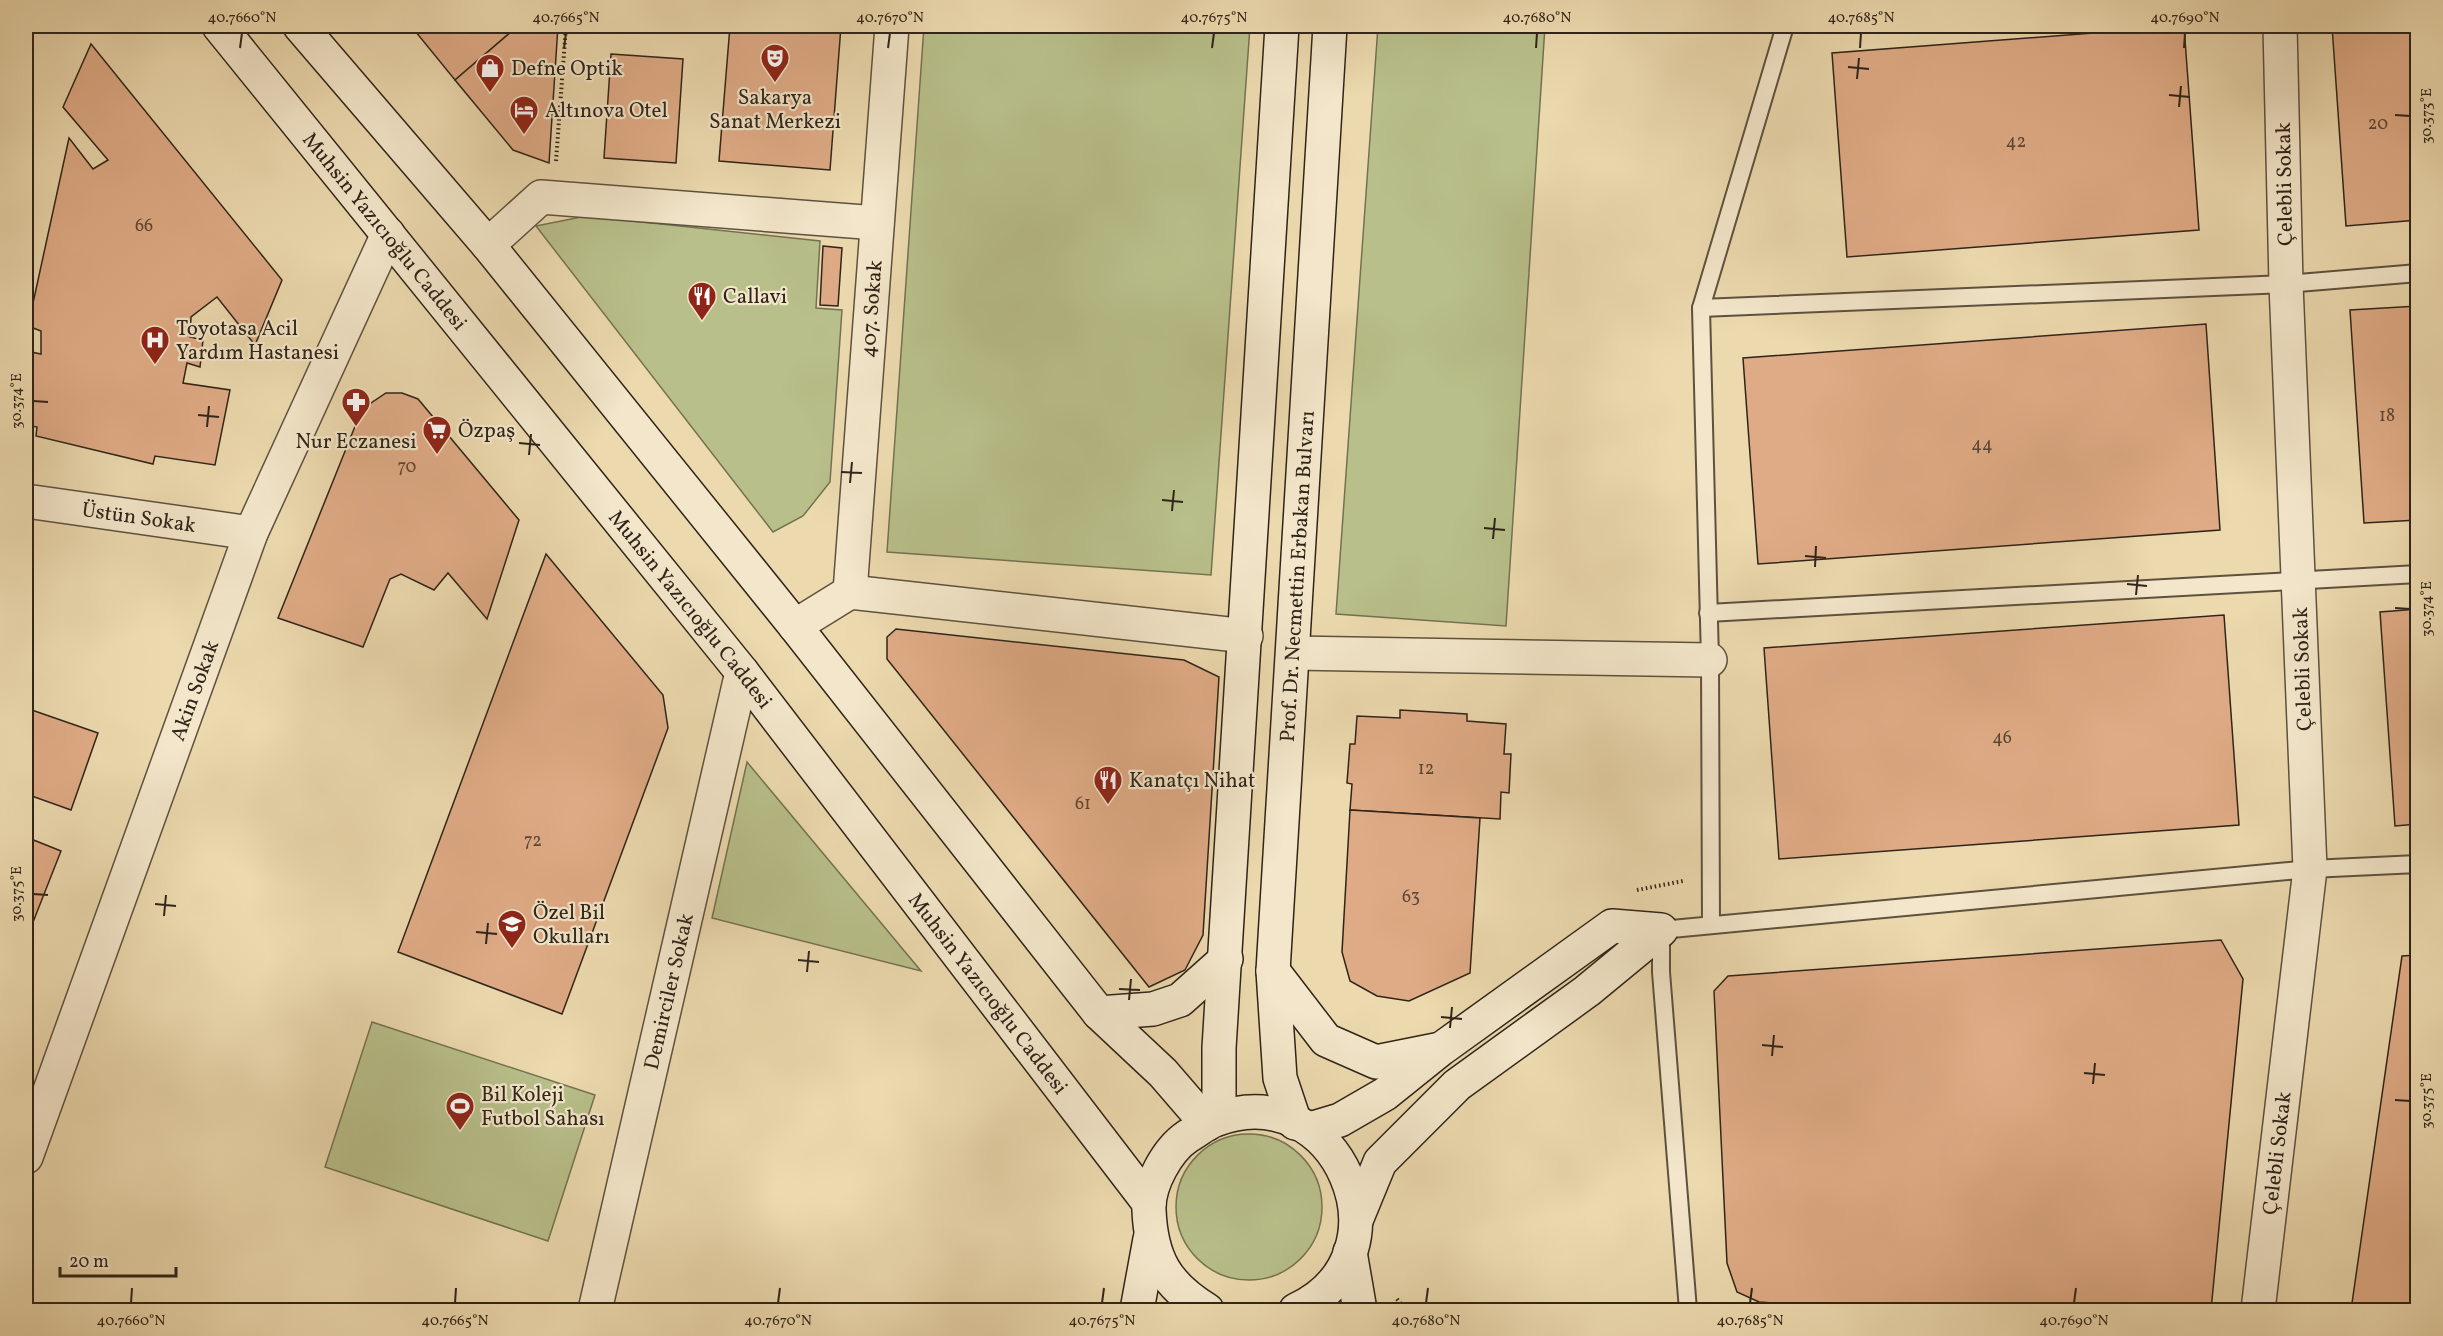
<svg xmlns="http://www.w3.org/2000/svg" width="2443" height="1336" viewBox="0 0 2443 1336" font-family="Vollkorn,serif">
  <style>
    .green { fill: #b8bf8a; stroke: #747252; stroke-width: 1.5 }
    .building { fill: #dfab86; stroke: #2f2419; stroke-width: 1.5 }
    .lines { fill: none; stroke-linecap: round; stroke-linejoin: round }
    .lane-casing { stroke: #5e513e; stroke-width: 20 }
    .street-casing { stroke: #5e513e; stroke-width: 36 }
    .secondary-casing { stroke: #2f2419; stroke-width: 36 }
    .path { stroke: #2f2419; stroke-width: 4; stroke-dasharray: 1.5 3; stroke-linecap: butt }
    .lane { stroke: #f3e6ca; stroke-width: 16 }
    .street { stroke: #f3e6ca; stroke-width: 33 }
    .secondary { stroke: #f3e6ca; stroke-width: 33 }
    .ticks { fill: none; stroke: #2f2419; stroke-width: 2 }
    .labels { text-anchor: middle; stroke-width: 4.5; stroke-linejoin: round; paint-order: stroke }
    .number-label { font-size: 18px; fill: #5b4634 }
    .poi-label { font-size: 21px; fill: #2f2419; stroke: #f3e6ca; text-anchor: start }
    .street-label { font-size: 21px; fill: #2f2419; stroke: #f3e6ca }
    .neatline { fill: none; stroke: #2f2419; stroke-width: 2 }
    .ticks-label { font-size: 15px; text-anchor: middle; fill: #2f2419 }
  </style>
  <rect width="100%" height="100%" fill="#ecd9ae"/>
  <filter id="stains"><feTurbulence type="fractalNoise" baseFrequency=".00333" numOctaves="4"/><feColorMatrix values="0 0 0 0 .2 0 0 0 0 .09 0 0 0 0 .02 0 0 0 .5 -.17"/></filter>
  <radialGradient id="worn" r=".72"><stop offset=".6" stop-color="#630" stop-opacity="0"/><stop offset="1" stop-color="#630" stop-opacity=".3"/></radialGradient>
  <g class="green">
    <polygon points="924,26 1250,26 1211,575 887,552"/>
    <polygon points="1378,26 1545,26 1506,626 1336,614"/>
    <polygon points="586,216 820,241 816,308 842,310 830,482 803,516 773,532 536,226"/>
    <polygon points="747,762 921,971 712,918"/>
    <polygon points="372,1022 595,1095 548,1241 325,1167"/>
    <circle cx="1249" cy="1207" r="73"/>
  </g>
  <g class="building">
    <polygon points="411,26 518,26 455,80"/>
    <polygon points="518,26 558,26 549,163 513,150 455,80"/>
    <polygon points="730,26 841,26 830,170 719,161"/>
    <polygon points="2184,26 2199,230 1847,257 1832,53"/>
    <polygon points="2332,26 2418,26 2418,220 2346,226"/>
    <polygon points="91,44 282,280 255,345 217,297 191,317 190,337 203,340 200,367 187,363 183,383 230,390 215,465 155,456 153,464 36,436 37,427 26,425 26,351 41,354 41,331 28,326 69,138 93,169 108,160 63,107"/>
    <polygon points="611,54 683,59 676,163 604,158"/>
    <polygon points="823,246 842,248 838,306 820,305"/>
    <polygon points="2418,306 2418,520 2364,523 2350,310"/>
    <polygon points="2206,324 2220,530 1758,564 1743,358"/>
    <polygon points="386,393 402,393 418,399 519,520 487,619 448,573 434,590 401,574 390,579 363,647 278,618 362,409"/>
    <polygon points="546,554 663,695 668,728 562,1014 398,952"/>
    <polygon points="2418,609 2418,824 2395,826 2380,612"/>
    <polygon points="2224,615 2239,825 1779,859 1764,648"/>
    <polygon points="896,629 1184,660 1219,677 1203,935 1185,970 1149,987 887,659 887,637"/>
    <polygon points="26,708 98,733 71,810 26,794"/>
    <polygon points="1400,710 1467,714 1467,721 1506,724 1504,754 1511,754 1509,793 1501,792 1500,819 1350,810 1352,784 1347,783 1350,744 1355,744 1357,716 1400,718"/>
    <polygon points="1350,810 1480,818 1470,973 1409,1001 1377,996 1350,981 1342,952"/>
    <polygon points="26,837 61,851 26,940"/>
    <polygon points="2221,940 2243,979 2211,1310 1870,1310 1759,1302 1737,1292 1727,1263 1714,991 1728,976"/>
    <polygon points="2418,955 2418,1310 2351,1310 2402,956"/>
  </g>
  <g class="lines">
    <g class="lane-casing">
      <g id="lane">
        <polyline points="1701,308 2286,284 2418,273"/>
        <polyline points="1708,613 2418,574"/>
        <polyline points="1711,925 1710,660 1701,308 1785,26"/>
        <polyline points="1688,1310 1661,972 1661,930 2310,869 2418,864"/>
      </g>
    </g>
    <g class="street-casing">
      <g id="street">
        <polyline points="488,245 541,197 877,223"/>
        <path id="s1" d="M 26,501 L 251,533"/>
        <path id="s2" d="M 850,592 L 892,26"/>
        <polyline points="795,626 850,592 1246,636"/>
        <polyline points="1293,653 1710,660"/>
        <path id="s3" d="M 26,1157 L 251,533 L 388,234"/>
        <path id="s4" d="M 595,1310 L 742,672"/>
        <path id="s5" d="M 2258,1310 L 2310,869 L 2286,284 L 2280,26"/>
      </g>
    </g>
    <g class="secondary-casing">
      <g id="secondary">
        <path id="s6" d="M 219,26 L 742,672 L 1149,1203"/>
        <polyline points="300,26 488,245 795,626 1099,1013 1163,1073 1207,1124"/>
        <polyline points="1273,971 1326,1040 1376,1062 1436,1050"/>
        <polyline points="1099,1013 1153,1009 1180,1000 1226,959"/>
        <polyline points="1219,1118 1219,1048 1282,26"/>
        <path id="s7" d="M 1295,1123 L 1280,1078 L 1273,971 L 1330,26"/>
        <polyline points="1310,1129 1340,1120 1385,1094 1441,1049 1612,926 1661,930 1587,991 1457,1085 1380,1162 1357,1218"/>
        <polyline points="1350,1252 1360,1310"/>
        <polyline points="1137,1310 1150,1239"/>
        <path d="M 1207,1310 C 1166,1285 1151,1259 1149,1210 C 1148,1185 1167,1150 1188,1136 C 1197,1131 1206,1123 1215,1120 C 1337,1072 1416,1255 1296,1310"/>
      </g>
    </g>
    <g class="path">
      <polyline points="556,161 566,26"/>
      <polyline points="1637,890 1683,881"/>
      <polyline points="1397,1299 1406,1310"/>
    </g>
    <use href="#lane" class="lane"/>
    <use href="#street" class="street"/>
    <use href="#secondary" class="secondary"/>
  </g>
  <path class="ticks" d="M 240,48 L 242,33M 564,48 L 566,33M 888,48 L 890,33M 1212,48 L 1214,33M 1536,48 L 1537,33M 1860,48 L 1861,33M 2184,48 L 2185,33M 1848,67 L 1869,69M 1857,79 L 1859,58M 2169,95 L 2190,97M 2179,107 L 2181,86M 2395,115 L 2410,116M 33,401 L 48,402M 198,415 L 219,417M 207,427 L 209,406M 519,443 L 540,445M 529,455 L 531,434M 841,472 L 862,473M 850,483 L 852,462M 1162,500 L 1183,502M 1172,511 L 1174,490M 1484,528 L 1505,530M 1493,539 L 1495,518M 1805,556 L 1826,558M 1815,567 L 1816,546M 2127,584 L 2147,586M 2136,595 L 2138,575M 2395,608 L 2410,609M 33,894 L 48,895M 155,904 L 176,906M 164,916 L 166,895M 476,932 L 497,934M 486,944 L 488,923M 798,960 L 819,962M 807,972 L 809,951M 1119,989 L 1140,990M 1129,1000 L 1131,979M 1441,1017 L 1462,1019M 1450,1028 L 1452,1007M 1762,1045 L 1783,1047M 1772,1056 L 1774,1035M 2084,1073 L 2105,1075M 2093,1084 L 2095,1063M 2395,1100 L 2410,1101M 131,1303 L 132,1288M 455,1303 L 456,1288M 778,1303 L 780,1288M 1102,1303 L 1104,1288M 1426,1303 L 1428,1288M 1750,1303 L 1752,1288M 2074,1303 L 2076,1288"/>
  <defs>
    <g id="theatre-pin" transform="scale(1.5)"><path d="M0 17L-7.5 6A9.5 9.5 0 1 1 7.5 6Z" fill="#8f2418" stroke="#f3e6ca"/><path d="M-5-5.5Q0-4 5-5.5V0Q5 5 0 6Q-5 5-5 0ZM-3.3-2.5H-1v1.5H-3.3ZM1-2.5H3.3v1.5H1ZM-2.8 1Q0 5.5 2.8 1Z" fill="#fff"/></g>
    <g id="shop-pin" transform="scale(1.5)"><path d="M0 17L-7.5 6A9.5 9.5 0 1 1 7.5 6Z" fill="#8f2418" stroke="#f3e6ca"/><path d="M-5-2.5h2.3a2.7 3.5 0 0 1 5.4 0H5L5.5 6h-11ZM-1.5-2.5h3a1.5 2.3 0 0 0-3 0Z" fill="#fff"/></g>
    <g id="hotel-pin" transform="scale(1.5)"><path d="M0 17L-7.5 6A9.5 9.5 0 1 1 7.5 6Z" fill="#8f2418" stroke="#f3e6ca"/><path d="M-6-4.5h1.5V1H6V5H4.5V3h-9V5H-6ZM-4 0a1.8 1.8 0 1 1 3.6 0ZM.5 0V-2.5h3Q6-2.5 6 0Z" fill="#fff"/></g>
    <g id="restaurant-pin" transform="scale(1.5)"><path d="M0 17L-7.5 6A9.5 9.5 0 1 1 7.5 6Z" fill="#8f2418" stroke="#f3e6ca"/><path d="M-5-6h1v4h1v-4h1v4h1v-4h1v5L-1.5 .5V6h-2V.5L-5-1ZM5-6V6H3V1.5H1.5Q1.5-4 5-6Z" fill="#fff"/></g>
    <g id="hospital-pin" transform="scale(1.5)"><path d="M0 17L-7.5 6A9.5 9.5 0 1 1 7.5 6Z" fill="#8f2418" stroke="#f3e6ca"/><path d="M-5-5h3v3.5h4V-5h3V5h-3V1.5h-4V5h-3Z" fill="#fff"/></g>
    <g id="pharmacy-pin" transform="scale(1.5)"><path d="M0 17L-7.5 6A9.5 9.5 0 1 1 7.5 6Z" fill="#8f2418" stroke="#f3e6ca"/><path d="M-2-6h4v4h4v4h-4v4h-4v-4h-4v-4h4Z" fill="#fff"/></g>
    <g id="supermarket-pin" transform="scale(1.5)"><path d="M0 17L-7.5 6A9.5 9.5 0 1 1 7.5 6Z" fill="#8f2418" stroke="#f3e6ca"/><path d="M-6-5.5h2.5l.6 2H6L4.5 2H-2.5L-4.4-4H-6ZM-1.5 3.2a1.3 1.3 0 1 0 .1 0ZM3 3.2a1.3 1.3 0 1 0 .1 0Z" fill="#fff"/></g>
    <g id="school-pin" transform="scale(1.5)"><path d="M0 17L-7.5 6A9.5 9.5 0 1 1 7.5 6Z" fill="#8f2418" stroke="#f3e6ca"/><path d="M0-5L7-2L0 1L-7-2ZM-4 1L0 2.5L4 1V4Q0 6-4 4Z" fill="#fff"/></g>
    <g id="stadium-pin" transform="scale(1.5)"><path d="M0 17L-7.5 6A9.5 9.5 0 1 1 7.5 6Z" fill="#8f2418" stroke="#f3e6ca"/><path d="M0-5a6.5 5 0 1 0 0 10a6.5 5 0 1 0 0-10ZM-3.5-1.8h7v3.6h-7Z" fill="#fff"/></g>
  </defs>
  <g fill-rule="evenodd">
    <use href="#theatre-pin" x="775" y="58"/>
    <use href="#shop-pin" x="490" y="68"/>
    <use href="#hotel-pin" x="524" y="110"/>
    <use href="#restaurant-pin" x="702" y="296"/>
    <use href="#hospital-pin" x="155" y="340"/>
    <use href="#pharmacy-pin" x="356" y="402"/>
    <use href="#supermarket-pin" x="437" y="430"/>
    <use href="#restaurant-pin" x="1108" y="780"/>
    <use href="#school-pin" x="512" y="924"/>
    <use href="#stadium-pin" x="460" y="1106"/>
  </g>
  <g class="labels">
    <g class="number-label">
      <text x="2378" y="129">20</text>
      <text x="2016" y="147">42</text>
      <text x="144" y="231">66</text>
      <text x="2387" y="421">18</text>
      <text x="1982" y="450">44</text>
      <text x="407" y="472">70</text>
      <text x="2002" y="743">46</text>
      <text x="1426" y="774">12</text>
      <text x="1083" y="809">61</text>
      <text x="533" y="846">72</text>
      <text x="1411" y="902">63</text>
    </g>
    <g class="poi-label">
      <text x="511" y="75">Defne Optik</text>
      <text x="775" y="104" text-anchor="middle">Sakarya<tspan x="775" dy="24">Sanat Merkezi</tspan></text>
      <text x="545" y="117">Altınova Otel</text>
      <text x="723" y="303">Callavi</text>
      <text x="176" y="335">Toyotasa Acil<tspan x="176" dy="24">Yardım Hastanesi</tspan></text>
      <text x="458" y="437">Özpaş</text>
      <text x="356" y="448" text-anchor="middle">Nur Eczanesi</text>
      <text x="1129" y="787">Kanatçı Nihat</text>
      <text x="533" y="919">Özel Bil<tspan x="533" dy="24">Okulları</tspan></text>
      <text x="481" y="1101">Bil Koleji<tspan x="481" dy="24">Futbol Sahası</tspan></text>
    </g>
    <g class="street-label">
      <text transform="translate(2284 184) rotate(-91)" y="7">Çelebli Sokak</text>
      <text dy="7" stroke="none"><textPath href="#s6" startOffset="264">Muhsin Yazıcıoğlu Caddesi</textPath></text>
      <text dy="7" stroke="none"><textPath href="#s2" startOffset="284">407. Sokak</textPath></text>
      <text dy="7" stroke="none"><textPath href="#s1" startOffset="114">Üstün Sokak</textPath></text>
      <text dy="7" stroke="none"><textPath href="#s7" startOffset="550">Prof. Dr. Necmettin Erbakan Bulvarı</textPath></text>
      <text dy="7" stroke="none"><textPath href="#s6" startOffset="750">Muhsin Yazıcıoğlu Caddesi</textPath></text>
      <text transform="translate(2302 669) rotate(-92)" y="7">Çelebli Sokak</text>
      <text dy="7" stroke="none"><textPath href="#s3" startOffset="496">Akin Sokak</textPath></text>
      <text dy="7" stroke="none"><textPath href="#s4" startOffset="327">Demirciler Sokak</textPath></text>
      <text dy="7" stroke="none"><textPath href="#s6" startOffset="1236">Muhsin Yazıcıoğlu Caddesi</textPath></text>
      <text dy="7" stroke="none"><textPath href="#s5" startOffset="158">Çelebli Sokak</textPath></text>
    </g>
  </g>
  <rect width="2443" height="1336" fill="none" stroke="#ecd9ae" stroke-width="66"/>
  <path d="M60 1267v9h116v-9" fill="none" stroke="#2f2419" stroke-width="3"/>
  <text x="69" y="1267" font-size="18" fill="#2f2419" stroke="#f3e6ca" stroke-width="4.5" paint-order="stroke">20 m</text>
  <rect x="33" y="33" width="2377" height="1270" class="neatline"/>
  <g class="ticks-label">
    <text x="242" y="22">40.7660°N</text>
    <text x="566" y="22">40.7665°N</text>
    <text x="890" y="22">40.7670°N</text>
    <text x="1214" y="22">40.7675°N</text>
    <text x="1537" y="22">40.7680°N</text>
    <text x="1861" y="22">40.7685°N</text>
    <text x="2185" y="22">40.7690°N</text>
    <text transform="translate(2426 116) rotate(-90)" y="5">30.373°E</text>
    <text transform="translate(16 401) rotate(-90)" y="5">30.374°E</text>
    <text transform="translate(2426 609) rotate(-90)" y="5">30.374°E</text>
    <text transform="translate(16 894) rotate(-90)" y="5">30.375°E</text>
    <text transform="translate(2426 1101) rotate(-90)" y="5">30.375°E</text>
    <text x="131" y="1325">40.7660°N</text>
    <text x="455" y="1325">40.7665°N</text>
    <text x="778" y="1325">40.7670°N</text>
    <text x="1102" y="1325">40.7675°N</text>
    <text x="1426" y="1325">40.7680°N</text>
    <text x="1750" y="1325">40.7685°N</text>
    <text x="2074" y="1325">40.7690°N</text>
  </g>
  <rect width="100%" height="100%" filter="url(#stains)"/>
  <rect width="100%" height="100%" fill="url(#worn)"/>
</svg>
